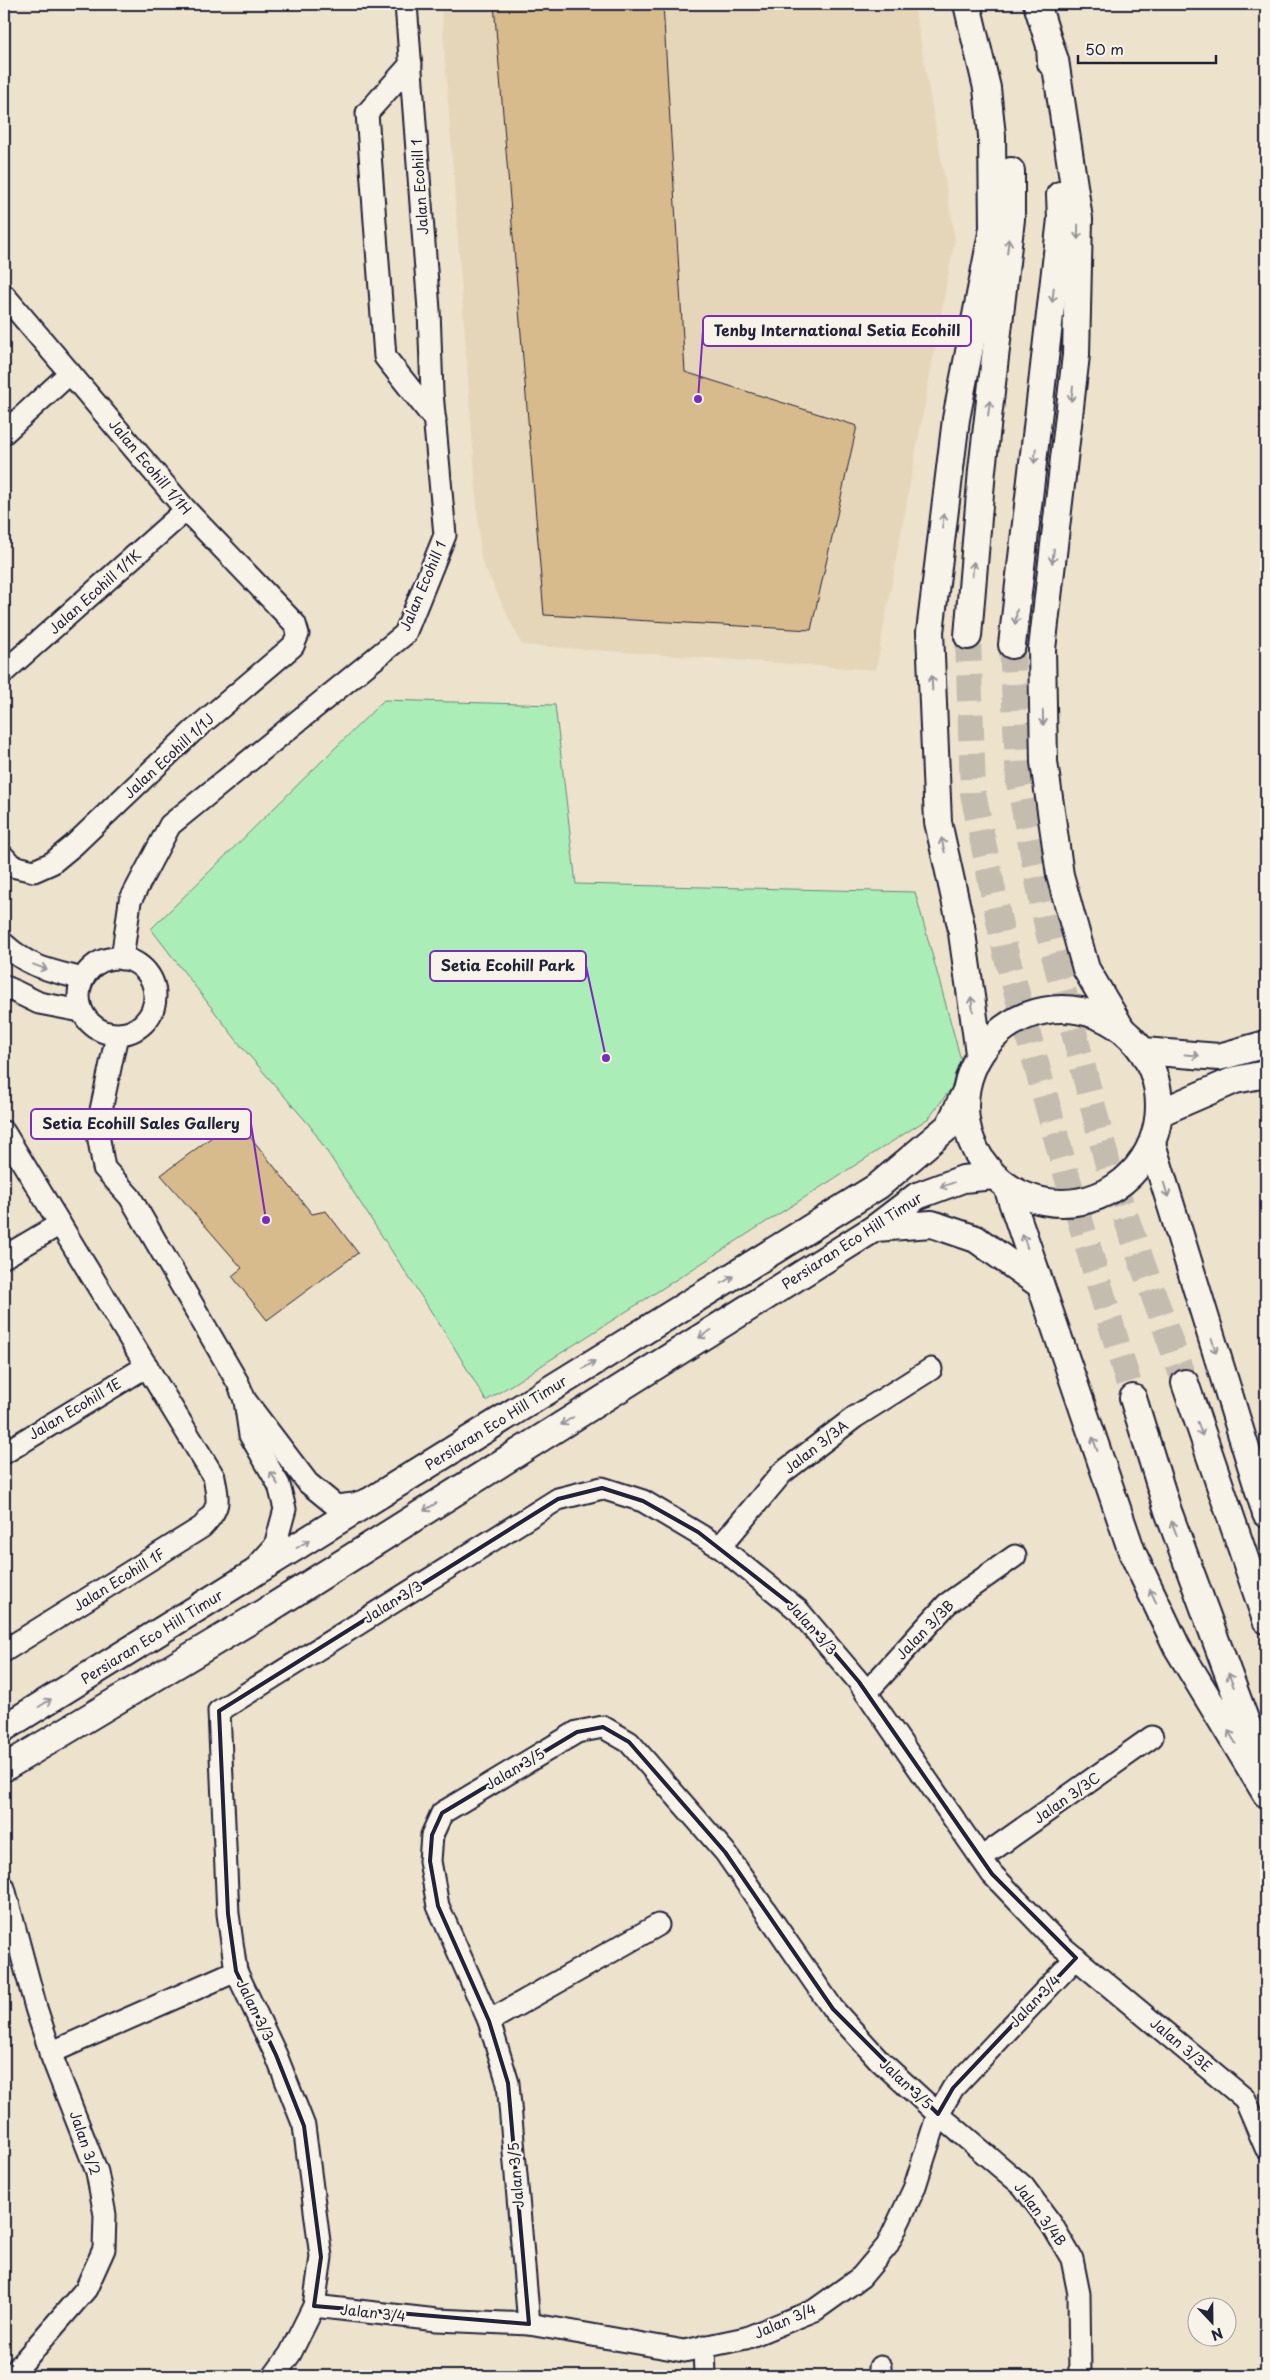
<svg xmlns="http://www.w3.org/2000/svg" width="1270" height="2380" viewBox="0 0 1270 2380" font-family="'Playpen Sans',sans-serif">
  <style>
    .built { fill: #e6d6b9 }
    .green { fill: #aaedb7; stroke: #668879 }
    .building { fill: #d7bb8c; stroke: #22223b }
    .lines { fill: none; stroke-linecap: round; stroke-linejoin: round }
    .tertiary-tunnel { stroke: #c4bcaf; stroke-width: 26; stroke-dasharray: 26 13; stroke-linecap: butt }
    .minor-casing { stroke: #22223b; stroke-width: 25 }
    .tertiary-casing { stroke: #22223b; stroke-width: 30 }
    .minor { stroke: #f7f3e8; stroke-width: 21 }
    .tertiary { stroke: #f7f3e8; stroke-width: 26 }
    .oneway { stroke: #97959a }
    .marked { fill: none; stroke: #22223b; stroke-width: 4; stroke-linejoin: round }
    .labels { text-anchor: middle; stroke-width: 4.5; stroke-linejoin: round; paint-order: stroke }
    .street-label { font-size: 14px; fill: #22223b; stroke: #f7f3e8 }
    .leader { fill: none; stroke: #7b2cbf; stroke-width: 2 }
    .callout-dot { fill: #7b2cbf; stroke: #f7f3e8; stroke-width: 2 }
    .callout { fill: #f7f3e8; stroke: #7b2cbf; stroke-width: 2 }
    .callout-label { font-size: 15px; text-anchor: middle; font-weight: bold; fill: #22223b }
  </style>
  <rect width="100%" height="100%" fill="#ede2cc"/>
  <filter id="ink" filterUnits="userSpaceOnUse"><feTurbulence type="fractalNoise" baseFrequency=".02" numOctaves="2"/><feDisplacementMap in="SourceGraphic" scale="10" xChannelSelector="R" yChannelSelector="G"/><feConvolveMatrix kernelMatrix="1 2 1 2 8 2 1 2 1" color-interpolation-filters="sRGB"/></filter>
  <g filter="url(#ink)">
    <polygon class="built" points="441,4 914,4 955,238 876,670 522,645 481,560"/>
    <polygon class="green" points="384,700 555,705 576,884 915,892 964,1071 929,1118 486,1401 451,1342 311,1127 241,1046 151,929"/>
    <g class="building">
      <polygon points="494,4 663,4 685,372 857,426 811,630 544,615"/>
      <polygon points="236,1119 312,1214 326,1211 358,1253 267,1320 232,1276 242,1268 161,1175"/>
    </g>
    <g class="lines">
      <g class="tertiary-tunnel">
        <polyline points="968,636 973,793 1005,950 1066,1173 1133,1398"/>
        <polyline points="1012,645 1019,783 1048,931 1110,1173 1185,1383"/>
      </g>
      <g class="minor-casing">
        <g id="minor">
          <polyline points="411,64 367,113 385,357 435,420"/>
          <polyline points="4,295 186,510 295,624 298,634 293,646 192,732 75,844 52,863 34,871 12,866 4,857"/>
          <polyline points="4,433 70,373"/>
          <polyline points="4,672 186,510"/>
          <path d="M 4,944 C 30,968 49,970 83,979"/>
          <circle cx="117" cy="996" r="38"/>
          <polyline points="122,959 130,901 170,825 405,634 445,535 432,393 429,310 406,4"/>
          <polyline points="4,986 39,1003 81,1011"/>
          <polyline points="117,1035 97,1129 104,1168 130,1197 238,1383 245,1400 308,1483 336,1506 354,1504 366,1500"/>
          <path d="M 4,1132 L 214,1477 C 219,1503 220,1508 202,1527 L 4,1651"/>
          <polyline points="4,1257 60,1224"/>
          <polyline points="245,1401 250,1435 279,1485 285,1509 275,1546 257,1566"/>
          <polyline points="4,1453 147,1366"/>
          <polyline points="720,1547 782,1473 855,1417 931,1369"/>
          <polyline points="866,1693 947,1604 1015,1556"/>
          <polyline points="981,1858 1152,1737"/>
          <polyline points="4,1888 36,2008 53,2060 97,2172 105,2215 104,2249 86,2289 11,2376"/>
          <polyline points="489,2021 658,1925"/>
          <polyline points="50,2053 236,1971"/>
          <polyline points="314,2306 437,2320 529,2324 684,2351 746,2338 815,2310 861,2277 887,2246 914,2189 938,2114 953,2088 1076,1958"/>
          <polyline points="529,2324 508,2083 489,2021 438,1906 430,1861 432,1835 442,1813 577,1732 603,1727 629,1742 725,1852 833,2009 880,2061 938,2114 1023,2186 1052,2225 1072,2259 1079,2294 1080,2376"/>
          <polyline points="704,2346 705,2376"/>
          <polyline points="274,2376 290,2354 314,2306 321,2257 304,2126 276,2055 236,1971 228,1914 219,1711 558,1499 602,1488 643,1501 720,1547 798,1610 859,1682 992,1874 1060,1945 1245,2099 1266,2148"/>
          <polyline points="880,2376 880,2367"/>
        </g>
      </g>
      <g class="tertiary-casing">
        <g id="tertiary">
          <polyline points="967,4 987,88 992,136 993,228 956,419 930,632 938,822 961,926 979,1053"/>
          <polyline points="1037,4 1050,46 1051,63"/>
          <polyline points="1050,46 1055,60 1079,219 1076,355 1042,649 1044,762 1060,875 1086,969 1121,1028"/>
          <polyline points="968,636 982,470 1011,219 1011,171"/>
          <polyline points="1012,645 1061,219 1060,195"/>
          <circle cx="1062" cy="1106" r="97"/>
          <polyline points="1143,1051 1219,1057 1266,1044"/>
          <polyline points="1159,1113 1235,1080 1266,1074"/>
          <polyline points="1152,1144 1266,1514"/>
          <polyline points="1007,1187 1132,1552 1177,1647 1266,1794"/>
          <polyline points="875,1228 932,1224 976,1239 1039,1284"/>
          <polyline points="1185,1383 1266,1620"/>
          <polyline points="1133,1398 1168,1511 1262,1765"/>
          <polyline points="4,1728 878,1186 949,1126 965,1093"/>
          <polyline points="4,1768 263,1613 875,1228 917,1196 963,1179 994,1176"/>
        </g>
      </g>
      <use href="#minor" class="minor"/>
      <use href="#tertiary" class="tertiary"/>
    </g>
    <defs><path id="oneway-shaft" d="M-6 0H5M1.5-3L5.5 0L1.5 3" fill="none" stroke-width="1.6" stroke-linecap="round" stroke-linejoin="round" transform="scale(1.25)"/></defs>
    <g class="oneway">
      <use href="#oneway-shaft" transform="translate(1078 232) rotate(91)"/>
      <use href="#oneway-shaft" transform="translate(1008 246) rotate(-83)"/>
      <use href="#oneway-shaft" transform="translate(1053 295) rotate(96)"/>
      <use href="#oneway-shaft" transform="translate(1072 394) rotate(97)"/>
      <use href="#oneway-shaft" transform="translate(989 408) rotate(-83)"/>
      <use href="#oneway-shaft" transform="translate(1035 456) rotate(96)"/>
      <use href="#oneway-shaft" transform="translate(943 521) rotate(-83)"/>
      <use href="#oneway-shaft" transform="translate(1053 556) rotate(97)"/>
      <use href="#oneway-shaft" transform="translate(973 569) rotate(-85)"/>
      <use href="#oneway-shaft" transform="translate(1016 617) rotate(97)"/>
      <use href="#oneway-shaft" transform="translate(932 683) rotate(-92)"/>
      <use href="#oneway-shaft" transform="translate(1043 718) rotate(89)"/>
      <use href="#oneway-shaft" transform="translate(943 845) rotate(-103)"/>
      <use href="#oneway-shaft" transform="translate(40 967) rotate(20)"/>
      <use href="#oneway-shaft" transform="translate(972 1004) rotate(-98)"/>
      <use href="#oneway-shaft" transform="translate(1192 1055) rotate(4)"/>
      <use href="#oneway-shaft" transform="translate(947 1185) rotate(160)"/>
      <use href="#oneway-shaft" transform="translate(1166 1190) rotate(73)"/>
      <use href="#oneway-shaft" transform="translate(1025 1241) rotate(-108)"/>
      <use href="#oneway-shaft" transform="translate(727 1280) rotate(-32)"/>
      <use href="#oneway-shaft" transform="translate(705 1334) rotate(148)"/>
      <use href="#oneway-shaft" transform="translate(1214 1346) rotate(73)"/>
      <use href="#oneway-shaft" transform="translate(589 1365) rotate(-32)"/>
      <use href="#oneway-shaft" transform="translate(567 1421) rotate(148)"/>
      <use href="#oneway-shaft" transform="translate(1200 1429) rotate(71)"/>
      <use href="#oneway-shaft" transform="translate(1095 1444) rotate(-109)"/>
      <use href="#oneway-shaft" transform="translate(274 1478) rotate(-120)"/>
      <use href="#oneway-shaft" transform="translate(430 1507) rotate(148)"/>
      <use href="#oneway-shaft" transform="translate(1174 1528) rotate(-110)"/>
      <use href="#oneway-shaft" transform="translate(303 1544) rotate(-32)"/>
      <use href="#oneway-shaft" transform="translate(1153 1596) rotate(-115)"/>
      <use href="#oneway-shaft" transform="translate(1231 1680) rotate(-111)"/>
      <use href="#oneway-shaft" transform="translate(45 1703) rotate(-32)"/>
      <use href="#oneway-shaft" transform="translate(1232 1737) rotate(-121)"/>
    </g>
  </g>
  <path class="marked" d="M 602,1488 L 643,1501 L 698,1532 L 798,1610 L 859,1682 L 992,1874 L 1076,1958 L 953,2088 L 938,2114 L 833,2009 L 725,1852 L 629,1742 L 603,1727 L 577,1732 L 442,1813 L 432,1835 L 430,1861 L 438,1906 L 489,2021 L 508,2083 L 529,2324 L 314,2306 L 321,2257 L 304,2126 L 276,2055 L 236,1971 L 228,1914 L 219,1711 L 558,1499 Z"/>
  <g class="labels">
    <g class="street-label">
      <text transform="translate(420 187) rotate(-94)" y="5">Jalan Ecohill 1</text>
      <text transform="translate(150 467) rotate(50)" y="5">Jalan Ecohill 1/1H</text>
      <text transform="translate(423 586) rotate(-67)" y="5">Jalan Ecohill 1</text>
      <text transform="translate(95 592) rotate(-42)" y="5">Jalan Ecohill 1/1K</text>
      <text transform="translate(169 756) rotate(-43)" y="5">Jalan Ecohill 1/1J</text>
      <text transform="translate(852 1241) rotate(-33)" y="5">Persiaran Eco Hill Timur</text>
      <text transform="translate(75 1409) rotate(-31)" y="5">Jalan Ecohill 1E</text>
      <text transform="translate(496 1423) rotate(-32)" y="5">Persiaran Eco Hill Timur</text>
      <text transform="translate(816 1447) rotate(-38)" y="5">Jalan 3/3A</text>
      <text transform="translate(119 1580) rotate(-32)" y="5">Jalan Ecohill 1F</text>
      <text transform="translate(393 1602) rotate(-32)" y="5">Jalan 3/3</text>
      <text transform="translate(812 1628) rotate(48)" y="5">Jalan 3/3</text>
      <text transform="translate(925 1630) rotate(-46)" y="5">Jalan 3/3B</text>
      <text transform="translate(152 1637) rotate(-32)" y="5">Persiaran Eco Hill Timur</text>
      <text transform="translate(515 1769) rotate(-31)" y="5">Jalan 3/5</text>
      <text transform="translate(1067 1798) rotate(-35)" y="5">Jalan 3/3C</text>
      <text transform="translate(1035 2001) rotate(-46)" y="5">Jalan 3/4</text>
      <text transform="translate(255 2010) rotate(64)" y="5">Jalan 3/3</text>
      <text transform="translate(1181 2045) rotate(40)" y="5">Jalan 3/3E</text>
      <text transform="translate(906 2084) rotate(43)" y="5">Jalan 3/5</text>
      <text transform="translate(85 2143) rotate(71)" y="5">Jalan 3/2</text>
      <text transform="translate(516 2175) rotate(-95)" y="5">Jalan 3/5</text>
      <text transform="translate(1040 2214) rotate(53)" y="5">Jalan 3/4B</text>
      <text transform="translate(373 2313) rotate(6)" y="5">Jalan 3/4</text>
      <text transform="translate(785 2321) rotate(-24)" y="5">Jalan 3/4</text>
    </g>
  </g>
  <path class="leader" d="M698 399L703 331M606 1058L586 966M266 1220L251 1124"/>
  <g class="callout-dot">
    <circle cx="698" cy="399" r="5"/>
    <circle cx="606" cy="1058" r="5"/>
    <circle cx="266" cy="1220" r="5"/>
  </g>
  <g class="callout">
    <rect x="703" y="316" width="268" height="30" rx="5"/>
    <rect x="430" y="951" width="156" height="30" rx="5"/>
    <rect x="31" y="1109" width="220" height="30" rx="5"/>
  </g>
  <g class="callout-label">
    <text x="837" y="336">Tenby International Setia Ecohill</text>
    <text x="508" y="971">Setia Ecohill Park</text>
    <text x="141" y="1129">Setia Ecohill Sales Gallery</text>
  </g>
  <rect width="1270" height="2380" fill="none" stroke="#f7f3e8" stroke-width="20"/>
  <rect x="10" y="10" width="1250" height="2360" fill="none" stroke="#22223b" stroke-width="2" filter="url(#ink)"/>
  <g transform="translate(1212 2322) rotate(158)"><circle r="24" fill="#f7f3e8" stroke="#a29fa3"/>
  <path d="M0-4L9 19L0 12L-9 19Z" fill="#22223b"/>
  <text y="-8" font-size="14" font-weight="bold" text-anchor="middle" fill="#22223b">N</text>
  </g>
  <path d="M1078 55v8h138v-8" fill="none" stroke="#22223b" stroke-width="2.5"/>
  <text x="1085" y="55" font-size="15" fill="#22223b" stroke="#f7f3e8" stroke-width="4" paint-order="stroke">50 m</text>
</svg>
